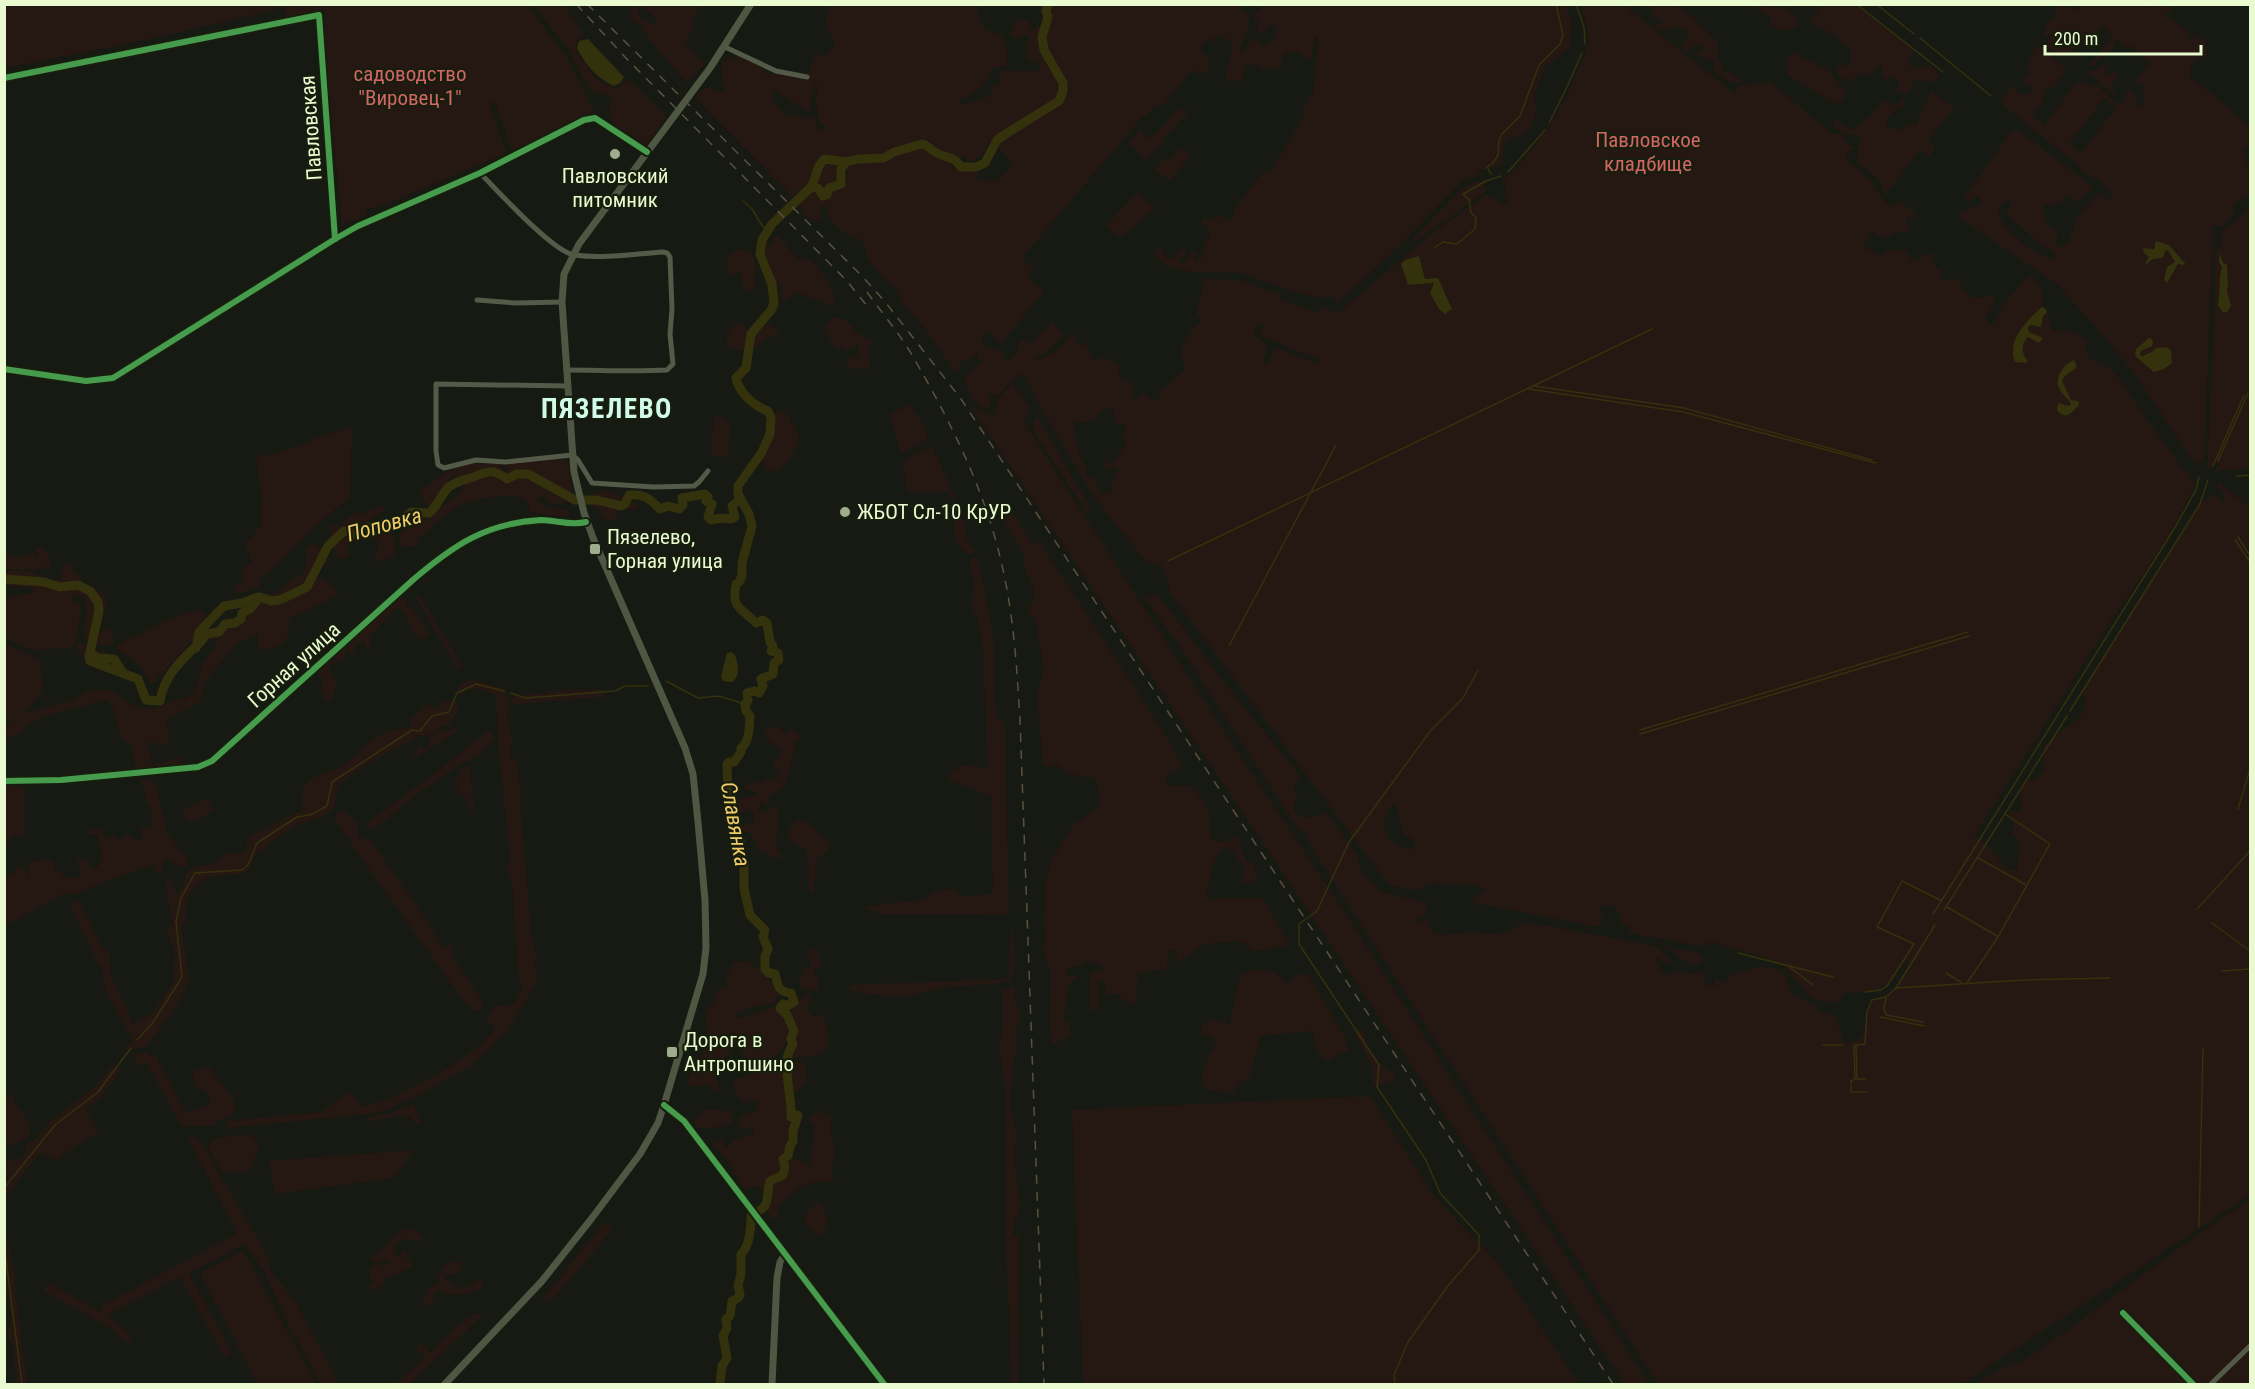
<svg xmlns="http://www.w3.org/2000/svg" width="2255" height="1389" viewBox="0 0 2255 1389" font-family="'Roboto Condensed',sans-serif">
  <style>
    .green { fill: #251712; fill-rule: evenodd }
    .water { fill: #34310d }
    .lines { fill: none; stroke-linecap: round; stroke-linejoin: round }
    .stream { stroke: #34310d; stroke-width: 1.5 }
    .river { stroke: #34310d; stroke-width: 9 }
    .street { stroke: #545a48; stroke-width: 5 }
    .secondary { stroke: #4f5642; stroke-width: 7 }
    .rail { stroke: #5a513f; stroke-width: 1.5; stroke-dasharray: 9 8; stroke-linecap: butt }
    .cycleway-casing { stroke: #171e0e; stroke-width: 10 }
    .cycleway { stroke: #469c4c; stroke-width: 6 }
    .poi-dot { fill: #a0ac8e; stroke: #171e0e; stroke-width: 2 }
    .labels { text-anchor: middle; stroke-width: 4.5; stroke-linejoin: round; paint-order: stroke }
    .park-label { font-size: 21px; fill: #d26664; stroke: #171e0e }
    .street-label { font-size: 21px; fill: #eafad0; stroke: #171e0e }
    .poi-label { font-size: 21px; fill: #eafad0; stroke: #171e0e; text-anchor: start }
    .water-label { font-size: 22px; font-style: italic; fill: #f0cb68; stroke: #171e0e }
    .district-label { font-size: 27px; font-weight: bold; letter-spacing: 1.5px; fill: #d1faeb; stroke: #171e0e }
  </style>
  <rect width="100%" height="100%" fill="#161a12"/>
  <g class="green">
    <path d="M 1822,4 L 1856,5 L 1913,48 L 1908,61 L 1912,69 L 1927,65 L 1937,70 L 1939,76 L 1935,82 L 1914,80 L 1907,95 L 1896,90 L 1899,85 L 1898,79 L 1893,77 L 1885,80 L 1881,73 L 1882,64 L 1878,65 L 1872,73 L 1866,77 L 1860,73 L 1851,81 L 1843,79 L 1836,71 L 1840,64 L 1847,66 L 1851,63 L 1851,49 C 1843,46 1842,42 1836,36 C 1830,31 1817,28 1810,22 Z"/>
    <polygon points="275,5 276,10 141,41 5,68 5,5"/>
    <polygon points="283,5 527,5 566,56 594,112 512,152 495,102 489,103 506,153 385,205 367,209 366,215 342,226 325,54 325,9 287,18"/>
    <polygon points="533,5 564,5 583,33 583,36 576,41 576,51 596,79 616,89 628,79 666,117 646,145 613,123 608,108 613,102 610,97 589,89 566,46"/>
    <polygon points="633,5 637,7 641,19 650,22 653,25 657,19 639,5 700,5 691,24 695,26 685,42 705,64 687,83 646,36 647,33 643,31 644,28 634,22 630,16"/>
    <path d="M 830,5 L 977,5 C 978,23 983,31 1001,34 L 1008,55 L 1006,67 L 992,68 C 986,87 977,93 959,100 L 961,105 L 993,95 L 991,86 L 999,85 L 1001,71 L 1040,71 L 1038,63 L 1026,59 L 1029,36 L 1012,38 L 1010,33 L 1017,20 L 1026,19 L 1033,31 L 1038,26 L 1046,27 L 1052,5 L 1248,5 L 1247,6 L 1241,6 L 1241,10 L 1249,14 L 1249,25 L 1239,51 L 1244,52 L 1251,39 L 1255,37 L 1260,44 L 1265,46 L 1275,38 L 1277,27 L 1272,24 L 1261,33 L 1256,31 L 1259,22 L 1255,19 L 1254,12 L 1260,11 L 1260,7 L 1258,5 L 1566,5 L 1572,22 L 1570,47 C 1559,53 1559,61 1546,66 L 1534,96 C 1539,107 1535,125 1525,133 C 1517,138 1513,136 1504,144 L 1502,164 L 1483,170 L 1480,169 L 1476,177 L 1462,181 L 1397,248 L 1338,303 L 1330,295 L 1329,298 C 1305,297 1283,288 1261,280 C 1254,278 1246,274 1239,273 C 1216,270 1167,279 1155,254 L 1157,249 L 1161,247 L 1164,255 L 1172,259 L 1182,248 L 1186,248 L 1185,254 L 1180,259 L 1181,264 L 1186,262 L 1194,250 L 1196,250 L 1198,253 L 1194,259 L 1195,261 L 1205,256 L 1202,248 C 1208,241 1211,236 1208,227 L 1204,225 L 1201,221 L 1204,218 L 1210,221 C 1217,216 1221,214 1229,220 L 1233,218 L 1235,208 L 1263,172 L 1270,173 L 1305,114 L 1302,111 L 1314,90 L 1318,39 L 1315,35 L 1311,60 L 1305,59 L 1299,52 L 1285,53 L 1281,58 L 1282,67 L 1264,70 L 1256,65 L 1246,65 L 1242,78 L 1235,82 L 1225,80 L 1233,43 L 1220,35 L 1212,41 L 1209,38 L 1200,48 L 1209,60 L 1210,68 L 1204,74 L 1191,70 L 1164,105 L 1154,107 L 1146,116 L 1144,115 L 1022,258 L 1034,269 L 1028,277 L 1044,292 L 1001,344 L 986,331 L 982,336 L 984,347 L 1002,350 L 1004,358 L 1010,361 L 1016,353 L 1020,341 L 1026,340 L 1028,345 L 1052,322 L 1064,335 L 1042,356 L 1038,355 L 1036,361 L 1056,352 L 1073,333 L 1077,336 L 1074,342 L 1087,346 L 1094,361 L 1100,357 L 1114,362 L 1120,368 L 1118,377 L 1132,382 L 1134,391 L 1131,398 L 1134,400 L 1143,393 L 1152,400 L 1158,399 L 1161,390 L 1185,370 L 1185,363 L 1180,358 C 1182,345 1189,330 1200,322 L 1200,318 L 1196,315 L 1205,278 L 1242,281 L 1281,294 L 1280,299 L 1319,313 L 1322,307 L 1338,313 L 1431,234 L 1487,194 L 1506,205 L 1508,199 L 1504,195 L 1505,188 L 1508,186 L 1501,183 C 1536,150 1562,112 1579,67 C 1582,60 1586,53 1588,45 C 1591,31 1584,18 1580,5 L 1624,5 L 1736,95 L 1736,86 L 1771,82 L 1832,134 L 1842,134 L 1849,145 L 1853,146 L 1852,150 L 1847,152 L 1847,161 L 1869,178 L 1885,202 L 1894,206 L 1900,201 L 1914,212 L 1915,217 L 1911,219 L 1906,217 L 1909,230 L 1905,233 L 1896,232 L 1886,238 L 1880,237 L 1874,232 L 1867,235 L 1867,240 L 1863,246 L 1880,255 L 1884,254 L 1889,249 L 1898,252 L 1901,249 L 1906,250 L 1911,260 L 1915,261 L 1927,253 L 1936,255 L 1932,258 L 1936,269 L 1943,268 L 1940,270 L 1940,276 L 1946,281 L 1958,279 L 1962,282 L 1961,288 C 1965,290 1968,296 1973,297 C 1980,300 1986,294 1993,297 L 1996,301 L 1986,316 L 1988,324 L 1993,323 L 2006,301 L 2029,275 C 2043,284 2043,291 2042,307 C 2026,321 2016,334 2012,354 L 2027,360 C 2019,348 2022,339 2036,334 L 2029,332 L 2027,328 L 2030,325 L 2036,326 L 2043,315 L 2047,313 L 2051,319 L 2051,328 L 2054,331 C 2067,329 2077,332 2087,341 L 2085,351 L 2091,360 C 2115,364 2127,390 2140,409 C 2152,427 2166,445 2179,463 L 2178,466 L 2188,473 L 2195,486 L 2168,537 L 2105,630 L 1974,836 L 1986,843 L 2008,870 L 2017,870 L 2020,841 L 2012,834 L 2013,823 L 2007,815 L 2011,810 L 2019,812 L 2022,804 L 2019,790 L 2024,781 L 2033,780 L 2044,771 L 2043,749 C 2047,744 2052,738 2057,734 C 2071,721 2080,724 2086,703 L 2081,692 L 2200,504 L 2213,494 L 2218,496 L 2221,503 L 2225,502 L 2225,498 L 2216,483 L 2219,482 L 2250,508 L 2250,1195 L 1962,1384 L 1658,1384 L 1313,850 L 1305,831 L 1299,831 L 1178,644 L 1144,598 L 1157,593 L 1221,678 L 1300,776 L 1293,788 L 1298,794 L 1294,808 L 1295,813 L 1307,818 L 1327,813 L 1357,854 L 1360,869 L 1382,892 L 1427,903 L 1427,913 L 1422,918 L 1416,917 L 1417,923 L 1427,920 L 1432,931 L 1438,935 L 1473,932 L 1491,934 L 1507,932 L 1521,924 L 1543,925 L 1656,946 L 1672,960 L 1671,963 L 1668,965 L 1657,957 L 1655,959 L 1663,973 L 1668,975 L 1674,971 L 1697,974 L 1701,972 L 1707,975 L 1706,979 L 1702,980 L 1704,984 L 1716,987 L 1714,979 L 1718,979 L 1721,982 L 1727,980 L 1728,976 C 1748,970 1766,961 1784,974 L 1792,994 L 1819,1007 L 1819,1012 L 1835,1016 C 1840,1023 1839,1033 1844,1041 C 1868,1049 1865,1016 1872,1001 L 1887,997 L 1898,987 L 1898,982 L 1910,963 L 1905,961 C 1889,990 1878,993 1846,992 L 1838,1003 L 1812,999 L 1786,968 L 1773,960 L 1712,942 L 1699,946 L 1630,933 L 1629,928 L 1621,923 C 1622,909 1612,903 1599,906 L 1599,912 L 1604,918 L 1599,927 L 1473,903 L 1473,897 L 1484,892 L 1484,889 L 1474,885 L 1429,883 L 1417,891 L 1389,885 L 1170,593 C 1163,551 1157,575 1140,554 C 1121,531 1102,509 1086,484 C 1067,453 1049,421 1031,389 L 1025,374 L 1019,375 L 997,396 L 992,393 L 988,394 L 991,402 L 989,407 L 983,409 L 974,401 L 965,382 L 967,374 L 982,362 L 978,358 L 978,353 L 965,363 L 957,357 L 961,367 L 959,372 L 954,370 L 919,321 L 901,302 L 898,292 L 883,278 L 868,259 L 863,241 C 844,232 830,229 826,205 L 823,205 L 820,209 L 822,220 C 808,220 804,217 799,204 L 811,190 L 815,190 L 822,199 L 829,199 L 831,195 L 829,192 L 847,182 C 844,150 867,164 886,163 L 893,157 L 924,147 L 935,155 L 948,160 C 954,173 965,171 978,169 L 979,173 L 974,179 L 996,182 L 1013,164 L 998,147 L 1005,140 L 1005,130 L 986,146 L 981,157 L 967,162 L 963,155 L 959,159 L 936,147 L 929,140 L 922,139 L 886,154 L 847,159 L 841,166 L 839,183 L 822,187 L 813,183 L 804,189 L 799,189 L 795,199 L 695,98 C 702,85 709,87 721,92 L 725,90 L 721,71 L 722,61 L 726,62 L 728,54 L 736,59 L 737,55 L 762,67 L 769,78 L 772,73 L 807,80 L 815,51 L 822,56 C 841,47 834,39 825,25 ZM 814,84 L 819,86 L 817,87 L 816,101 L 819,123 L 825,125 L 825,130 L 818,129 L 813,115 L 802,119 L 796,115 L 785,115 L 772,99 L 774,90 L 810,113 L 812,111 L 810,106 ZM 1419,256 L 1425,279 L 1439,278 L 1439,309 L 1433,288 L 1435,283 L 1408,285 ZM 1264,323 L 1260,336 L 1318,359 L 1319,364 L 1274,347 L 1269,361 L 1263,365 L 1267,345 L 1255,335 L 1256,326 ZM 1112,407 L 1116,423 L 1125,425 L 1127,429 L 1123,433 L 1126,445 L 1112,463 L 1104,462 L 1103,467 L 1107,469 L 1114,467 L 1118,470 L 1111,484 L 1112,490 L 1102,496 L 1094,478 L 1087,476 L 1086,465 L 1080,458 L 1079,449 L 1075,441 L 1076,432 L 1074,426 L 1075,421 L 1086,423 L 1087,421 L 1093,422 L 1102,410 ZM 1393,804 L 1397,808 L 1403,834 L 1414,840 L 1415,846 L 1410,850 C 1386,845 1376,824 1393,804 Z"/>
    <path d="M 1651,5 L 1676,5 L 1695,19 L 1718,43 L 1719,50 L 1717,58 L 1723,65 L 1721,71 L 1724,73 L 1727,70 L 1741,80 L 1741,83 C 1732,85 1718,77 1713,69 L 1714,62 L 1709,59 L 1697,56 L 1699,51 L 1706,49 L 1702,45 L 1694,46 L 1685,52 L 1682,47 L 1689,33 L 1677,27 L 1662,31 L 1656,29 L 1655,24 L 1663,23 L 1662,19 L 1656,18 L 1652,12 Z"/>
    <polygon points="1752,5 1768,5 1778,9 1783,5 1796,17 1798,25 1796,29 1781,30 1772,26 1770,18"/>
    <path d="M 2060,5 L 2065,5 L 2077,10 L 2081,5 L 2146,5 L 2150,8 L 2154,5 L 2169,5 L 2173,11 L 2167,12 L 2166,15 L 2187,31 L 2188,39 L 2193,39 L 2196,35 L 2205,39 L 2205,49 L 2208,54 L 2206,57 L 2200,57 C 2193,62 2190,68 2189,76 L 2229,108 L 2250,128 L 2250,144 L 2244,151 L 2245,160 L 2250,167 L 2250,194 L 2233,204 L 2235,211 L 2227,222 L 2221,227 L 2215,225 L 2213,228 L 2204,461 L 2199,463 L 2194,462 L 2133,372 L 2101,333 L 2057,284 L 1958,217 L 1959,212 L 1980,205 L 1981,200 L 1977,196 L 1969,202 L 1963,199 L 2012,131 L 2018,130 L 2093,187 L 2078,203 L 2069,196 L 2064,197 L 2062,199 L 2064,203 L 2061,204 L 2057,203 L 2052,206 L 2044,204 C 2042,218 2047,225 2058,232 L 2056,244 L 2060,248 C 2074,242 2071,225 2079,215 C 2085,207 2092,200 2099,192 L 2109,201 L 2114,195 L 2102,184 L 2100,178 C 2091,179 2082,173 2078,165 L 2000,103 L 2013,84 L 2018,93 L 2025,95 L 2031,93 L 2032,87 L 2023,83 L 2022,79 L 2030,75 L 2027,63 L 2036,47 L 2043,48 L 2067,70 L 2053,88 L 2043,90 L 2044,101 L 2032,116 L 2044,125 L 2077,82 L 2098,86 L 2116,103 L 2121,104 L 2124,102 L 2125,95 L 2130,89 L 2135,93 L 2137,106 L 2139,107 L 2144,104 L 2143,85 L 2132,85 L 2149,63 L 2138,53 L 2138,51 L 2130,46 L 2122,47 L 2119,41 L 2116,40 L 2111,51 L 2098,60 L 2095,66 L 2089,65 L 2113,35 L 2101,26 L 2086,45 L 2081,42 C 2080,43 2067,56 2065,58 L 2046,46 L 2052,36 L 2049,34 L 2045,38 L 2044,36 C 2044,29 2046,21 2054,20 L 2056,9 ZM 2104,98 L 2116,108 L 2081,153 L 2069,144 ZM 2008,200 L 2011,202 L 2011,206 L 2005,213 L 2040,244 L 2051,250 L 2056,256 L 2053,259 C 2037,258 1976,213 2008,200 ZM 2155,244 L 2169,245 L 2184,261 L 2174,269 L 2170,279 L 2167,267 L 2175,262 L 2168,250 L 2165,250 L 2163,258 L 2153,259 L 2150,263 L 2145,261 L 2149,257 L 2146,247 L 2151,250 Z"/>
    <polygon points="1794,53 1829,71 1847,94 1842,103 1836,104 1788,76 1786,61"/>
    <polygon points="2104,62 2106,72 2108,75 2116,71 2119,73 2110,88 2116,94 2115,97 2089,73 2089,70 2097,69"/>
    <path d="M 1932,90 L 1954,108 L 1928,141 L 1935,146 L 1930,157 L 1920,150 L 1885,195 C 1883,191 1883,186 1880,182 C 1866,162 1850,173 1861,139 L 1856,134 L 1848,136 L 1836,129 L 1833,124 L 1835,120 L 1849,129 L 1859,126 L 1884,101 L 1889,100 L 1890,104 L 1897,105 L 1904,98 L 1904,105 C 1896,111 1884,115 1887,127 L 1899,130 L 1911,123 L 1916,125 Z"/>
    <polygon points="1181,107 1188,113 1164,138 1165,140 1146,160 1128,144 1140,130 1150,139"/>
    <polygon points="1181,147 1191,155 1170,181 1154,170 1164,158 1170,161"/>
    <polygon points="1483,181 1487,191 1414,242 1412,239 1464,187 1474,182"/>
    <polygon points="1137,192 1156,208 1120,238 1106,226"/>
    <path d="M 2250,203 L 2250,467 L 2216,471 L 2216,468 L 2220,464 L 2214,460 L 2210,469 L 2207,468 L 2215,309 L 2215,252 L 2221,247 C 2221,221 2227,230 2242,216 C 2245,213 2248,207 2250,203 Z"/>
    <path d="M 778,236 L 798,259 L 811,260 C 823,274 834,286 835,305 L 832,306 C 821,300 809,300 800,293 L 793,295 L 786,301 L 780,299 L 782,284 L 776,285 L 761,248 L 764,240 L 771,246 L 774,237 Z"/>
    <path d="M 741,249 L 748,251 L 755,258 L 755,289 L 752,292 L 742,288 L 743,280 L 741,273 L 737,271 L 733,275 L 728,273 C 725,259 727,253 741,249 Z"/>
    <polygon points="833,317 842,318 853,325 854,332 861,334 865,339 870,338 872,340 872,344 868,349 870,367 868,370 861,367 851,370 846,360 850,356 854,358 858,355 859,344 846,351 843,345 839,350 835,348 824,329"/>
    <path d="M 737,323 L 743,324 L 749,334 L 756,335 L 765,325 L 770,324 L 778,331 L 779,335 L 765,339 L 755,349 L 748,348 L 742,351 L 727,348 C 726,336 727,330 737,323 Z"/>
    <polygon points="1013,383 1030,408 1023,421 1243,760 1359,933 1367,948 1649,1384 1625,1384 969,404 994,417 998,398"/>
    <polygon points="911,405 923,424 928,439 901,454 890,413"/>
    <path d="M 781,410 L 788,415 L 800,438 C 795,451 787,467 774,472 L 768,470 L 761,460 L 772,437 L 775,413 Z"/>
    <polygon points="713,417 723,417 730,425 728,457 712,456"/>
    <polygon points="1038,417 1091,509 1087,512 1032,429 1034,421"/>
    <polygon points="352,427 350,497 326,517 266,575 258,580 260,587 238,594 234,587 244,581 241,572 247,565 252,563 245,545 261,525 262,499 256,457 276,453 293,447 294,448 321,436"/>
    <polygon points="932,446 956,499 954,501 947,492 911,492 905,486 904,460"/>
    <path d="M 550,457 L 564,459 L 569,464 L 572,496 L 562,505 C 548,502 549,505 545,493 L 542,497 L 534,498 L 547,508 L 568,510 L 569,514 L 566,517 L 530,512 L 528,502 C 526,501 521,497 519,497 C 509,493 473,500 463,504 C 447,511 432,528 418,540 L 417,546 L 402,547 L 398,536 C 403,532 403,525 409,521 C 427,509 462,506 466,480 L 464,478 L 457,480 L 455,476 L 452,476 L 432,507 L 427,506 L 420,494 L 421,490 C 448,469 464,460 500,464 L 502,468 L 499,474 L 500,476 L 507,479 L 521,473 L 519,471 L 508,474 L 505,464 Z"/>
    <path d="M 604,491 C 615,491 626,501 638,505 L 638,507 L 636,509 L 617,510 L 615,520 L 607,520 L 601,517 L 600,509 L 591,507 L 588,504 L 591,494 Z"/>
    <path d="M 960,505 L 967,540 L 975,551 L 970,555 C 949,541 954,529 955,507 Z"/>
    <path d="M 380,506 L 383,506 L 385,510 L 368,521 L 368,525 L 379,522 C 391,529 400,543 393,557 L 380,562 L 376,560 L 375,555 L 380,543 L 376,539 L 352,542 L 348,545 L 348,557 C 343,560 339,559 335,556 L 335,550 L 332,547 L 335,537 L 330,533 L 329,527 L 332,524 L 340,526 L 355,512 L 366,514 L 368,511 Z"/>
    <path d="M 1008,511 L 1012,512 L 1033,544 L 1040,542 L 1170,742 L 1183,767 L 1165,777 L 1170,786 L 1191,786 C 1198,794 1206,802 1209,812 C 1212,826 1205,829 1215,842 L 1226,841 L 1234,836 L 1238,838 L 1242,853 L 1248,862 L 1254,863 L 1257,877 L 1250,883 L 1244,884 L 1240,881 L 1246,870 L 1237,858 L 1234,851 L 1227,847 C 1210,855 1210,882 1206,899 L 1262,898 L 1290,945 C 1277,946 1266,951 1253,951 L 1241,941 L 1205,944 L 1182,961 L 1177,961 L 1176,950 L 1169,950 L 1167,969 L 1138,973 L 1136,1004 L 1124,1001 L 1118,994 L 1107,994 L 1104,981 L 1099,981 L 1097,1010 L 1090,1010 L 1089,975 L 1094,971 L 1103,970 L 1103,966 L 1098,963 L 1091,965 L 1089,959 L 1080,966 L 1070,967 L 1066,970 L 1066,976 L 1078,976 L 1068,985 L 1064,1020 L 1069,1023 L 1069,1037 L 1061,1039 L 1057,1044 L 1052,1044 L 1049,1020 L 1051,973 L 1043,950 L 1046,933 L 1044,923 L 1046,880 L 1050,862 L 1075,823 L 1097,809 L 1101,800 L 1095,778 L 1067,774 L 1056,764 L 1049,767 L 1043,765 L 1037,694 L 1044,671 L 1035,617 L 1030,615 L 1027,607 L 1033,604 C 1033,598 1034,589 1032,584 C 1028,574 1021,567 1025,556 L 1003,520 L 1003,514 Z"/>
    <path d="M 311,545 L 317,545 L 320,550 L 320,556 L 327,560 L 327,564 L 314,570 L 314,575 C 325,579 335,584 338,595 L 289,619 C 288,635 291,640 275,647 C 269,649 267,651 260,649 L 258,645 L 258,635 L 240,641 L 204,682 L 201,701 L 168,718 L 167,725 L 170,742 L 159,746 L 155,742 L 148,742 L 147,748 L 152,754 L 150,762 L 153,764 L 168,761 L 178,756 L 183,763 L 181,766 L 140,771 L 135,769 L 133,747 C 107,732 125,713 105,700 L 45,716 L 29,724 L 19,734 L 5,739 L 5,725 L 14,719 L 5,721 L 5,644 L 40,659 L 43,691 L 25,713 L 69,701 L 87,691 L 112,690 C 122,701 138,711 154,708 C 166,706 173,696 185,699 C 199,692 197,677 202,664 C 205,657 214,652 217,645 L 216,639 L 205,640 L 204,634 L 228,628 L 239,622 L 265,594 L 278,593 L 291,579 L 302,575 L 305,571 L 307,547 Z"/>
    <polygon points="43,547 47,551 48,556 50,556 51,566 32,570 5,569 5,553 19,557 34,553 35,557 38,557 36,554 36,549"/>
    <polygon points="978,556 993,633 996,716 1005,724 1009,915 882,914 868,910 866,906 923,900 934,892 944,889 954,890 961,896 976,896 993,893 991,796 949,780 951,771 956,769 959,765 988,768 983,650 978,615 972,613 973,576 969,560"/>
    <path d="M 70,561 L 73,563 L 74,573 L 78,574 L 85,587 L 94,587 L 97,590 L 103,592 L 107,604 L 99,633 L 101,633 L 107,627 L 111,629 L 114,643 C 105,648 83,645 84,631 C 85,619 89,610 84,597 L 73,593 L 72,602 L 82,603 L 76,642 L 70,648 L 41,649 L 38,652 L 5,638 L 5,598 L 35,592 L 32,587 L 5,586 L 5,571 L 30,571 L 53,581 L 61,578 L 60,570 L 67,562 Z"/>
    <polygon points="419,594 463,667 458,670 415,597"/>
    <polygon points="400,598 404,598 408,607 413,608 429,634 421,641 411,629 403,610 396,608 369,637 372,648 371,650 367,648 363,641 355,646 355,651 352,653 348,650 342,661 331,665 329,671 337,686 331,701 328,702 324,700 324,693 320,689 323,680 317,671"/>
    <path d="M 202,610 L 209,621 L 152,685 L 136,661 L 119,651 L 117,646 C 126,638 137,636 147,630 C 169,618 177,614 202,610 Z"/>
    <polygon points="79,641 96,652 101,650 106,651 112,659 121,666 101,672 85,661 84,656 76,649"/>
    <path d="M 474,680 L 506,689 L 509,709 L 507,717 L 512,740 L 510,756 L 517,761 L 521,795 L 520,805 L 532,941 L 536,953 L 535,961 L 537,983 L 505,1033 L 471,1066 L 419,1095 L 386,1110 L 369,1114 L 228,1128 L 227,1121 L 322,1112 L 349,1091 L 361,1106 C 372,1107 379,1099 393,1098 C 429,1078 468,1061 495,1029 L 487,1020 C 489,1010 497,1003 507,1007 L 515,1002 L 522,989 L 518,969 L 512,881 L 507,874 L 510,859 L 498,740 C 501,725 494,711 496,695 L 481,689 L 469,689 L 465,693 L 460,695 L 458,689 L 463,682 Z"/>
    <polygon points="601,689 604,694 602,697 517,704 512,703 511,697 555,691"/>
    <path d="M 451,701 L 457,703 L 459,709 L 449,726 L 440,726 L 428,736 L 415,735 L 415,739 C 398,747 345,773 337,790 C 335,795 336,803 334,809 L 328,814 L 309,822 L 299,823 L 268,844 L 267,849 L 257,852 L 249,870 L 242,874 L 206,877 L 190,893 L 186,904 L 185,924 L 181,926 C 183,943 188,962 188,979 C 186,1000 158,1030 146,1047 L 133,1049 L 129,1052 L 126,1050 L 125,1047 L 133,1041 L 105,990 L 102,967 L 98,964 L 71,907 L 72,902 L 78,899 L 102,947 L 109,953 L 109,962 L 112,978 L 133,1024 L 152,1014 L 174,981 L 175,952 L 165,929 L 173,925 C 171,914 164,887 167,879 L 170,878 L 175,889 L 175,894 L 178,895 L 188,871 L 198,866 L 213,864 L 225,853 L 242,853 L 247,850 L 247,841 L 250,836 L 302,810 C 303,803 302,793 304,787 C 307,776 334,771 344,765 C 358,755 368,740 384,733 C 393,729 403,730 411,726 L 410,719 L 429,703 L 434,708 L 439,708 L 443,702 Z"/>
    <polygon points="456,727 456,732 414,758 413,756 416,752 417,748 420,746 423,749 430,744 429,739 439,729 444,728 446,732"/>
    <path d="M 771,727 L 779,727 L 785,734 L 792,729 L 801,738 L 795,743 C 795,752 787,785 780,791 C 779,791 771,795 770,795 L 769,805 L 765,805 L 764,801 L 761,801 L 758,809 L 760,812 L 764,813 L 774,806 L 778,807 L 778,828 L 775,847 L 782,857 L 778,859 L 760,851 L 750,833 L 743,832 L 741,829 L 743,826 L 754,822 L 753,813 L 750,810 L 741,813 L 738,810 L 737,802 L 740,798 L 756,796 L 756,792 L 746,790 L 744,787 L 747,783 L 755,782 L 761,783 L 768,778 L 776,780 L 780,774 L 775,768 L 773,761 L 780,756 L 780,749 L 766,739 L 764,733 Z"/>
    <polygon points="487,731 492,733 495,738 479,756 459,765 412,798 374,829 369,829 366,826 368,822 432,776"/>
    <polygon points="470,765 474,812 472,813 464,795 460,794 457,790 455,780 460,776 460,769"/>
    <path d="M 145,778 L 151,779 L 155,782 L 167,833 L 187,858 L 188,866 L 184,867 L 165,860 L 162,864 L 163,872 L 156,872 L 153,866 C 124,873 98,885 71,895 L 65,893 L 5,926 L 5,876 L 16,872 L 17,866 L 24,867 L 27,876 L 29,875 L 29,862 L 52,859 L 56,871 L 62,872 L 63,877 L 81,877 L 77,858 L 86,860 L 93,870 L 99,866 L 100,860 L 103,857 L 97,835 L 89,834 L 88,831 L 100,828 L 107,839 L 110,836 L 115,836 L 118,840 L 125,835 L 129,835 L 132,839 L 139,841 L 143,837 L 140,831 L 142,828 L 153,829 L 150,805 L 147,803 L 144,795 L 146,790 L 141,785 L 141,780 Z"/>
    <polygon points="21,785 24,788 24,834 21,837 12,835 5,847 5,786"/>
    <polygon points="206,799 209,800 214,808 213,812 191,822 188,822 183,813 184,809"/>
    <polygon points="344,811 357,824 358,838 369,839 414,901 443,947 451,945 454,948 451,955 484,1003 481,1009 473,1011 463,1000 351,844 352,839 346,836 334,818 337,813"/>
    <path d="M 797,819 C 817,823 815,832 830,843 L 828,850 L 814,862 L 819,873 L 814,880 L 814,894 L 810,893 C 807,885 809,879 809,871 C 809,864 806,857 807,850 L 794,844 L 787,833 Z"/>
    <polygon points="1010,933 1013,933 1016,966 1010,980 1003,983 941,988 910,996 886,996 852,992 847,985 1005,979 1009,975"/>
    <path d="M 1662,947 L 1698,952 L 1704,959 C 1695,970 1689,966 1680,957 C 1675,953 1667,950 1662,947 Z"/>
    <polygon points="818,949 822,967 814,970 814,975 819,977 817,992 800,987 799,980 805,968 810,968 811,963 807,951"/>
    <path d="M 748,961 C 756,967 763,972 769,980 C 773,985 773,989 778,993 L 776,1003 C 765,1004 740,1009 734,1017 C 748,1021 762,1006 777,1007 L 783,1013 C 792,1010 796,1009 799,1000 L 808,994 L 813,1001 L 808,1004 L 806,1009 L 811,1013 L 812,1017 L 822,1014 L 828,1031 L 828,1049 L 817,1055 L 793,1058 L 790,1054 L 795,1034 L 790,1034 C 779,1059 771,1063 745,1065 L 742,1049 L 734,1048 L 722,1062 L 716,1077 L 720,1090 L 714,1091 L 710,1085 L 692,1086 L 688,1083 C 689,1069 701,1056 709,1045 L 705,1012 L 715,1002 L 717,990 L 727,988 L 727,976 L 734,962 Z"/>
    <polygon points="1252,970 1273,971 1288,984 1297,975 1307,973 1345,1037 1349,1053 1340,1053 1327,1062 1316,1049 1312,1031 1261,1036 1248,1081 1240,1082 1233,1093 1207,1090 1201,1079 1208,1056 1216,1047 1212,1036 1203,1036 1200,1032 1204,1023 1216,1019 1230,1024 1237,987 1242,974"/>
    <polygon points="1014,985 1016,1007 1020,1011 1020,1023 1016,1029 1016,1053 1012,1067 1011,1108 1016,1133 1015,1163 1020,1205 1017,1216 1014,1221 1013,1234 1019,1237 1018,1384 1012,1384 1005,1227 1006,1094 999,1049 1003,1021 1002,991"/>
    <path d="M 1360,1029 L 1364,1030 C 1363,1050 1380,1064 1394,1074 L 1395,1081 L 1377,1087 L 1372,1083 L 1373,1069 L 1355,1034 Z"/>
    <polygon points="147,1051 150,1056 155,1054 186,1113 210,1105 209,1095 202,1089 197,1089 192,1075 193,1071 203,1067 209,1067 234,1100 235,1112 230,1117 218,1120 216,1126 182,1126 147,1063 139,1066 133,1057 134,1054"/>
    <path d="M 797,1061 L 805,1063 L 807,1081 L 795,1094 L 789,1095 L 794,1113 L 801,1119 L 800,1130 L 792,1140 L 787,1156 L 810,1165 L 815,1126 L 809,1120 L 811,1115 L 816,1115 L 817,1111 L 821,1111 L 824,1115 L 831,1115 L 831,1137 L 836,1149 L 832,1170 L 834,1182 L 828,1184 L 827,1180 L 804,1185 L 779,1204 L 778,1218 L 772,1219 L 763,1206 L 766,1196 L 759,1186 L 746,1189 C 735,1181 734,1168 725,1157 C 721,1153 716,1150 712,1144 L 722,1139 L 726,1149 L 733,1140 L 752,1135 L 754,1129 L 740,1128 L 738,1123 L 742,1115 L 757,1110 L 760,1101 L 743,1102 L 734,1091 L 734,1080 L 781,1063 Z"/>
    <path d="M 113,1065 L 121,1067 L 121,1070 L 101,1097 L 86,1109 L 99,1132 L 55,1160 L 40,1152 C 28,1167 18,1183 5,1199 L 5,1164 L 12,1159 L 20,1159 L 24,1155 L 26,1144 L 33,1141 L 49,1123 L 95,1087 Z"/>
    <path d="M 11,1095 L 13,1097 C 18,1114 32,1115 29,1136 L 15,1145 L 9,1146 L 5,1141 L 4,1098 Z"/>
    <polygon points="1370,1096 1433,1195 1498,1263 1579,1384 1083,1384 1072,1110"/>
    <polygon points="413,1104 421,1120 420,1123 415,1124 411,1117 405,1118 400,1115 368,1122 368,1118 394,1112"/>
    <polygon points="704,1109 727,1111 732,1114 733,1122 725,1126 700,1129 694,1122"/>
    <polygon points="248,1134 259,1142 258,1149 251,1169 242,1173 221,1171 207,1146 216,1138"/>
    <polygon points="190,1135 198,1138 265,1251 270,1269 296,1302 339,1384 322,1384 290,1328 263,1269 244,1244 189,1273 232,1353 225,1358 180,1277 107,1315 130,1333 132,1340 131,1343 127,1343 114,1330 45,1292 44,1288 50,1283 100,1312 103,1305 237,1233 187,1137"/>
    <polygon points="414,1150 394,1178 275,1194 269,1161"/>
    <path d="M 2250,1200 L 2250,1384 L 1976,1384 L 2014,1361 L 2018,1364 C 2097,1312 2170,1250 2250,1200 Z"/>
    <path d="M 817,1203 L 822,1204 L 828,1224 L 823,1233 L 816,1236 C 803,1222 800,1216 817,1203 Z"/>
    <polygon points="607,1223 613,1229 554,1298 545,1303 542,1300 602,1225"/>
    <polygon points="4,1224 14,1270 22,1347 28,1384 16,1384 13,1347 7,1335 11,1319 5,1285"/>
    <path d="M 400,1229 L 413,1229 L 423,1236 L 422,1241 L 402,1239 L 394,1246 L 396,1255 L 400,1256 L 404,1250 L 408,1252 L 406,1259 L 412,1262 L 413,1267 C 402,1271 395,1276 384,1279 L 385,1284 L 375,1290 L 371,1289 L 369,1285 L 375,1280 L 369,1279 L 371,1267 L 375,1265 L 390,1265 L 387,1261 L 373,1262 L 371,1259 L 372,1255 C 379,1252 388,1246 390,1238 L 398,1234 Z"/>
    <polygon points="243,1250 316,1384 257,1384 200,1273"/>
    <path d="M 455,1261 L 462,1263 L 462,1268 L 458,1273 L 445,1275 L 444,1279 L 450,1281 L 456,1287 L 467,1287 L 480,1279 L 483,1283 L 483,1287 C 469,1294 454,1299 440,1290 L 433,1295 L 434,1301 L 430,1306 L 426,1306 L 423,1300 L 428,1289 L 439,1283 L 438,1276 L 447,1263 Z"/>
    <path d="M 478,1313 L 482,1316 L 410,1384 L 395,1384 L 425,1357 L 422,1353 L 416,1351 L 417,1345 L 422,1344 L 430,1353 C 445,1340 460,1320 478,1313 Z"/>
  </g>
  <g class="water">
    <path d="M 588,39 L 624,77 L 620,83 L 614,86 C 597,79 585,64 577,48 L 579,41 Z"/>
    <polygon points="2156,241 2169,245 2185,263 2184,265 2178,264 2167,283 2164,280 2167,267 2175,262 2168,250 2165,251 2163,258 2153,259 2147,264 2145,263 2149,257 2144,253 2143,248 2154,249"/>
    <path d="M 2220,253 L 2223,263 L 2227,265 L 2228,285 L 2227,291 L 2231,306 L 2227,312 L 2223,312 L 2218,306 C 2220,295 2219,276 2222,267 L 2219,262 Z"/>
    <polygon points="1419,256 1425,279 1438,278 1452,309 1445,314 1439,309 1430,293 1434,283 1408,285 1401,264 1405,260"/>
    <path d="M 2042,307 L 2046,309 L 2047,313 L 2043,316 L 2041,327 L 2030,325 L 2028,328 L 2029,332 L 2043,338 L 2039,343 L 2028,337 C 2021,346 2021,351 2027,360 L 2027,363 L 2015,362 C 2006,341 2027,320 2042,307 Z"/>
    <polygon points="2149,338 2152,339 2153,343 2152,346 2141,351 2140,355 2142,356 2152,352 2156,348 2168,347 2171,351 2172,363 2164,369 2154,372 2135,356 2136,349"/>
    <path d="M 2074,360 L 2077,367 L 2064,377 L 2062,381 L 2071,400 L 2078,401 L 2079,405 C 2072,413 2065,421 2057,410 L 2058,403 L 2069,406 L 2071,403 C 2067,398 2061,393 2059,388 C 2054,377 2065,363 2074,360 Z"/>
    <path d="M 731,652 L 735,655 C 738,664 741,676 732,682 L 723,681 L 721,676 L 727,653 Z"/>
  </g>
  <g class="lines">
    <g class="stream">
      <polyline points="1576,4 1584,27 1585,44"/>
      <polyline points="1856,4 1943,72"/>
      <polyline points="1876,4 1914,34"/>
      <polyline points="1920,38 1991,96"/>
      <polyline points="1549,123 1567,87 1582,53"/>
      <polyline points="1508,172 1545,130"/>
      <polyline points="1491,174 1487,167 1493,163 1498,155 1499,140 1502,134 1520,116 1539,65 1560,44 1563,35 1556,4"/>
      <polyline points="743,201 752,209 763,227 769,228"/>
      <polyline points="1434,248 1443,242 1457,244 1475,229 1476,217 1471,213 1469,200 1463,194 1486,181 1501,176"/>
      <polyline points="1534,386 1684,408 1872,460"/>
      <polyline points="1529,389 1683,412 1876,463"/>
      <polyline points="2218,461 2248,393"/>
      <polyline points="2213,466 2244,395"/>
      <polyline points="2237,476 2250,475"/>
      <polyline points="2238,537 2250,556"/>
      <polyline points="2235,540 2250,562"/>
      <polyline points="1168,561 1652,329"/>
      <polyline points="1229,646 1336,445"/>
      <polyline points="666,681 698,698 718,696 745,704"/>
      <polyline points="510,693 526,698 615,691 625,686 648,686"/>
      <polyline points="2070,711 2200,504 2208,480"/>
      <polyline points="1640,730 1968,632"/>
      <polyline points="1640,734 1969,636"/>
      <polyline points="2238,809 2250,769"/>
      <polyline points="1978,858 2026,885"/>
      <polyline points="1947,907 1997,936"/>
      <polyline points="2197,909 2250,851"/>
      <polyline points="1944,910 2067,716"/>
      <polyline points="1933,914 2174,529 2196,490 2199,477"/>
      <polyline points="2212,923 2250,951"/>
      <polyline points="1738,953 1833,977"/>
      <polyline points="1787,965 1813,985"/>
      <polyline points="2222,971 2250,969"/>
      <polyline points="1946,973 1961,982"/>
      <polyline points="1967,983 1998,937 2050,844 2005,814"/>
      <polyline points="1896,988 1935,925"/>
      <polyline points="1865,992 1881,990 1887,986 1914,944 1877,927 1902,881 1940,900"/>
      <polyline points="1886,998 1884,1008 1886,1015 1923,1022"/>
      <polyline points="1880,1017 1924,1026"/>
      <polyline points="137,1040 152,1024 182,977 176,922 181,898 195,873 242,870 248,865 257,843 297,817 310,815 327,806 332,782 412,730 420,731 432,716 449,712 457,693 476,684 504,691"/>
      <polyline points="1823,1045 1843,1045"/>
      <polyline points="1854,1045 1855,1079 1851,1081 1851,1092 1867,1092"/>
      <polyline points="1866,1079 1857,1079 1856,1045 1865,1044 1867,1012 1872,1000 1886,997 1896,988 2024,980 2110,978"/>
      <polyline points="4,1188 55,1125 98,1092 131,1048"/>
      <polyline points="2199,1227 2203,1048"/>
      <polyline points="4,1244 22,1384"/>
      <polyline points="1395,1384 1394,1375 1408,1342 1447,1287 1479,1250 1479,1235 1440,1193 1426,1160 1377,1087 1379,1065 1299,944 1299,924 1317,911 1349,842 1431,730 1463,698 1478,670"/>
    </g>
    <g class="river">
      <path d="M 809,189 C 818,180 814,167 825,159 L 846,162"/>
      <path d="M 4,579 L 44,582 L 60,587 L 78,585 L 90,591 L 98,602 L 99,611 L 89,657 L 90,661 L 138,679 L 146,700 L 160,701 C 164,679 175,667 190,652 C 197,645 202,643 206,634 L 219,632 L 225,624 L 235,623 L 241,619 L 242,613 L 250,609 L 260,597 L 271,601 L 280,600 L 307,587 L 328,546 L 344,531 L 355,534 L 368,527 L 388,525 L 402,520 L 411,512 L 429,513 C 437,507 441,494 449,487 C 457,480 467,480 476,476 C 489,471 494,469 507,479 L 517,474 L 528,474 L 575,500 L 597,500 L 621,506 L 625,504 L 629,495 C 644,494 649,498 660,509 L 668,506 L 679,509 L 683,505 L 682,498 L 705,494 L 708,497 L 706,501 L 712,504 L 708,517 L 711,520 L 722,518 L 731,519 L 735,517 L 732,506 L 741,498"/>
      <polyline points="196,648 199,632 224,606 242,603 258,597"/>
      <polyline points="91,653 97,658 114,659 123,673"/>
      <path d="M 720,1384 L 722,1366 L 727,1358 L 723,1336 L 727,1328 L 726,1319 L 730,1316 L 732,1301 L 738,1298 L 740,1295 L 738,1285 L 741,1274 L 741,1254 C 750,1246 751,1228 751,1216 C 774,1203 764,1202 770,1181 L 783,1175 L 785,1167 L 783,1159 L 788,1156 L 790,1146 L 793,1141 L 793,1130 L 798,1116 L 797,1115 L 791,1117 C 793,1097 779,1061 793,1045 L 791,1039 L 794,1031 L 787,1015 L 780,1008 L 783,1004 L 787,1006 L 794,1002 L 791,993 C 778,992 778,986 775,974 L 769,973 L 765,969 L 765,956 L 768,949 L 763,937 L 765,930 L 750,915 L 747,902 L 744,888 L 744,863 L 739,849 L 741,842 L 738,837 L 738,829 L 734,822 L 731,803 L 728,799 L 727,764 L 729,762 L 734,762 L 741,752 L 741,748 C 750,742 749,726 750,716 L 746,711 L 745,704 L 748,701 L 747,693 L 754,691 L 759,693 L 763,686 L 761,679 L 773,674 L 774,663 L 779,660 L 778,653 L 771,651 L 773,646 L 770,642 L 767,623 L 763,620 L 756,623 C 741,607 731,609 736,584 L 740,581 L 742,575 L 742,563 L 752,526 L 749,514 L 738,494 L 738,486 L 762,452 L 770,434 L 771,418 L 768,411 C 754,406 739,393 736,378 L 746,368 L 751,334 L 772,309 L 774,303 L 772,284 L 760,254 L 762,240 L 772,224 L 809,189 L 815,187 L 819,189 L 823,196 L 827,195 L 829,188 L 841,184 L 841,169 L 846,162 L 858,159 L 884,158 L 894,152 L 922,144 C 928,145 930,149 935,152 C 945,158 954,156 961,167 L 976,167 L 985,163 L 997,140 L 1004,135 L 1059,101 L 1063,91 L 1063,83 L 1044,50 L 1042,37 L 1048,17 L 1046,11 L 1048,4"/>
    </g>
    <g class="street">
      <polyline points="725,47 776,71 807,77"/>
      <polyline points="4,78 319,15 335,239"/>
      <path d="M 480,173 C 498,191 552,251 574,255 C 603,259 634,254 663,252 L 667,253 L 670,257 L 672,309 L 670,334 L 673,364 L 667,370 C 634,372 600,370 566,370"/>
      <polyline points="477,300 516,303 562,302"/>
      <polyline points="4,369 86,381 113,378 335,239 358,226 480,173 584,120 595,118 647,152"/>
      <polyline points="567,386 436,384 436,451 438,465 444,468 476,460 505,462 572,455 578,460 592,483 654,487 694,486 699,482 708,471"/>
      <path d="M 4,781 L 61,780 L 198,767 L 212,761 L 414,579 C 454,545 486,523 541,520 C 556,520 571,526 586,522"/>
      <polyline points="2123,1313 2193,1384"/>
      <polyline points="2211,1384 2250,1346"/>
    </g>
    <g class="secondary">
      <polyline points="664,1105 684,1121 884,1384"/>
      <polyline points="445,1384 542,1281 592,1218 640,1154 658,1123 664,1105 703,974 706,948 705,900 698,822 693,774 685,748 593,538 584,513 574,472 562,302 564,274 579,244 710,68 751,4"/>
      <polyline points="772,1384 777,1278 780,1262 785,1254"/>
    </g>
    <g class="rail">
      <polyline points="576,4 625,57 847,281 868,307"/>
      <polyline points="587,4 862,276 886,303 961,399 1613,1384"/>
      <path d="M 867,292 C 882,313 899,333 912,355 C 951,422 987,494 1003,570 C 1014,619 1017,670 1020,720 L 1044,1384"/>
    </g>
    <g class="cycleway-casing">
      <g id="cycleway">
        <polyline points="4,78 319,15 335,239"/>
        <polyline points="4,369 86,381 113,378 335,239 358,226 480,173 584,120 595,118 647,152"/>
        <path d="M 4,781 L 61,780 L 198,767 L 212,761 L 414,579 C 454,545 486,523 541,520 C 556,520 571,526 586,522"/>
        <polyline points="664,1105 684,1121 884,1384"/>
        <polyline points="2123,1313 2193,1384"/>
      </g>
    </g>
    <use href="#cycleway" class="cycleway"/>
  </g>
  <g class="poi-dot">
    <circle cx="615" cy="154" r="6"/>
    <circle cx="845" cy="512" r="6"/>
    <rect x="589" y="543" width="12" height="12" rx="3"/>
    <rect x="666" y="1046" width="12" height="12" rx="3"/>
  </g>
  <g class="labels">
    <g class="park-label">
      <text x="410" y="81">садоводство<tspan x="410" dy="24">"Вировец-1"</tspan></text>
      <text x="1648" y="147">Павловское<tspan x="1648" dy="24">кладбище</tspan></text>
    </g>
    <g class="street-label">
      <text transform="translate(311 128) rotate(-94)" y="7">Павловская</text>
      <text transform="translate(294 665) rotate(-42)" y="7">Горная улица</text>
    </g>
    <g class="poi-label">
      <text x="615" y="183" text-anchor="middle">Павловский<tspan x="615" dy="24">питомник</tspan></text>
      <text x="857" y="519">ЖБОТ Сл-10 КрУР</text>
      <text x="607" y="544">Пязелево,<tspan x="607" dy="24">Горная улица</tspan></text>
      <text x="684" y="1047">Дорога в<tspan x="684" dy="24">Антропшино</tspan></text>
    </g>
    <g class="water-label">
      <text transform="translate(384 524) rotate(-15)" y="8">Поповка</text>
      <text transform="translate(736 824) rotate(80)" y="8">Славянка</text>
    </g>
    <g class="district-label">
      <text x="607" y="418">ПЯЗЕЛЕВО</text>
    </g>
  </g>
  <rect width="2255" height="1389" fill="none" stroke="#eafad0" stroke-width="12"/>
  <path d="M2045 45v9h156v-9" fill="none" stroke="#eafad0" stroke-width="3"/>
  <text x="2054" y="45" font-size="18" fill="#eafad0" stroke="#171e0e" stroke-width="4.5" paint-order="stroke">200 m</text>
</svg>
